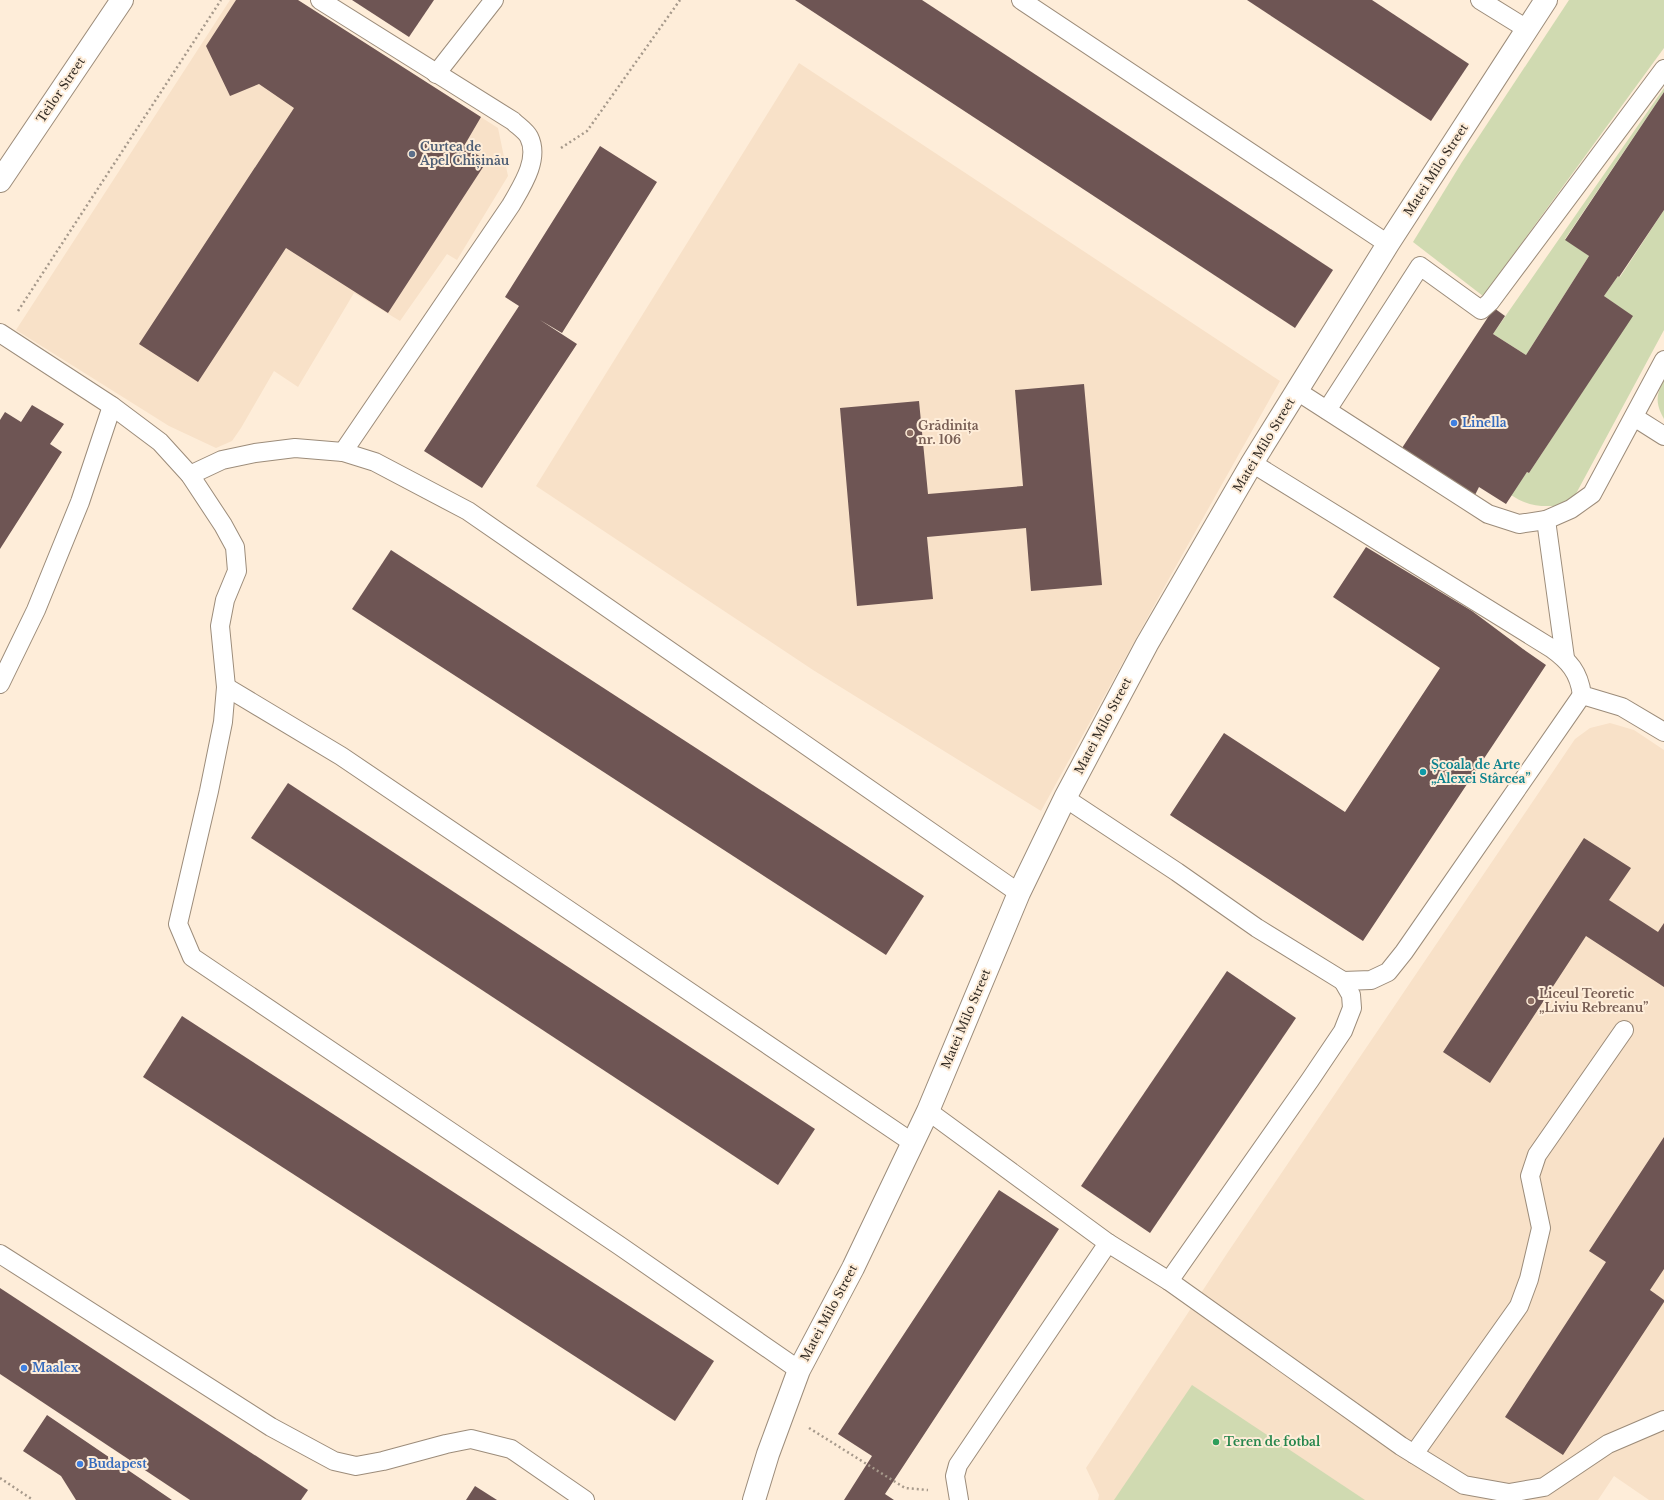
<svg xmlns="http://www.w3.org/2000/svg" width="1664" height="1500" viewBox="0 0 1664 1500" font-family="'Libre Baskerville',serif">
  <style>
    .built { fill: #f8e1c8 }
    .green { fill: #d0dab1 }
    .building { fill: #6e5554 }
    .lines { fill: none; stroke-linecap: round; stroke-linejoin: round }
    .lane-casing { stroke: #9c8c7a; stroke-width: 20 }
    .street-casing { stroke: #9c8c7a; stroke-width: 24 }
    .path { stroke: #a6998b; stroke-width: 2.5; stroke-dasharray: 2 3; stroke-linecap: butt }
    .lane { stroke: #fff; stroke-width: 18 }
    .street { stroke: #fff; stroke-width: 22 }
    .service-dot { fill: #5c6f8a; stroke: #feedd9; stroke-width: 1.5 }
    .shop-dot { fill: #3f7fe0; stroke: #feedd9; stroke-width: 1.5 }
    .education-dot { fill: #8d6e63; stroke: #feedd9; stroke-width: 1.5 }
    .culture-dot { fill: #0f9aa8; stroke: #feedd9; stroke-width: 1.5 }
    .leisure-dot { fill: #2e9e5b; stroke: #feedd9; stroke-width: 1.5 }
    .labels { text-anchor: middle; stroke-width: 4; stroke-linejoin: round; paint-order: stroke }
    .street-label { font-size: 12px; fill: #342d26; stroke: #feedd9 }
    .service-label { font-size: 12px; font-weight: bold; fill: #4e5e75; stroke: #feedd9; text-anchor: start }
    .shop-label { font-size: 12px; font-weight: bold; fill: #366cbe; stroke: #feedd9; text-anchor: start }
    .education-label { font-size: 12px; font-weight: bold; fill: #785e54; stroke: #feedd9; text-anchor: start }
    .culture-label { font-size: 12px; font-weight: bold; fill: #0d838f; stroke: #feedd9; text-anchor: start }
    .leisure-label { font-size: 12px; font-weight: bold; fill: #27864d; stroke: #feedd9; text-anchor: start }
  </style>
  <rect width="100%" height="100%" fill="#feedd9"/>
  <g class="built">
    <polygon points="230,0 298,0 498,128 508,176 457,260 447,254 400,321 354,293 298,387 274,371 241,428 232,441 216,448 169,426 16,330"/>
    <polygon points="799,63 1280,381 1171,575 1041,811 813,670 536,486"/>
    <polygon points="1610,723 1634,730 1664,750 1664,1500 1649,1500 1614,1476 1598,1500 1098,1500 1099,1495 1086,1468 1228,1252 1575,739 1590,728"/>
  </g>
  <g class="green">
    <polygon points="1569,0 1664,0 1664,48 1483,296 1413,242 1462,162"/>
    <polygon points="1664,88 1664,92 1565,239 1589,256 1526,355 1493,334"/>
    <path d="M 1664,210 L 1664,330 L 1571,503 C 1550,508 1530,508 1511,495 L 1527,472 L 1529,473 L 1632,316 L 1604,296 L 1618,276 L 1620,277 Z"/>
    <path d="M 1664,379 L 1664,419 C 1655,403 1656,395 1664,379 Z"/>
    <polygon points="1192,1385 1365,1500 1114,1500"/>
  </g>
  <g class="building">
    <polygon points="236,0 298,0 481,117 464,146 487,161 388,313 286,248 198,382 139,344 294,108 259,84 230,96 206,46"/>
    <polygon points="352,0 434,0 409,37"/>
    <polygon points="795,0 922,0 1333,270 1295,328"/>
    <polygon points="1247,0 1372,0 1469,64 1431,121"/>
    <polygon points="1664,92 1664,210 1619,277 1618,276 1604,296 1633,316 1529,473 1527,472 1506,504 1479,487 1475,495 1402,448 1494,308 1505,316 1493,334 1526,355 1589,256 1565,240"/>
    <polygon points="600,146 657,182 562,333 540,320 577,344 482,488 424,451 519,306 505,297"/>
    <polygon points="1084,384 1102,585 1031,591 1026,528 927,537 933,599 857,606 840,408 919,401 928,494 1023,486 1015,390"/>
    <polygon points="32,405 64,424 50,444 62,452 0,549 0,420 5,412 21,422"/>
    <polygon points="1366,547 1472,611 1523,649 1546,665 1363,941 1170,815 1224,733 1345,812 1440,668 1333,597"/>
    <polygon points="391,550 924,896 886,955 352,609"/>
    <polygon points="288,783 815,1129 778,1185 251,838"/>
    <polygon points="1584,838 1631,868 1609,900 1658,932 1664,923 1664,987 1586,936 1490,1083 1443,1052"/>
    <polygon points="1227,971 1296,1018 1150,1233 1081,1186"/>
    <polygon points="182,1016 714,1361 675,1421 143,1077"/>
    <polygon points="1664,1137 1664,1269 1650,1290 1664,1300 1664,1302 1563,1455 1505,1417 1606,1262 1589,1251"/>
    <polygon points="999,1190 1059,1229 885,1494 894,1500 844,1500 872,1456 838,1434"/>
    <polygon points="0,1288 308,1490 301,1500 190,1500 0,1374"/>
    <polygon points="47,1415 172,1500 76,1500 61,1476 23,1451"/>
    <polygon points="475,1486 497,1500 466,1500"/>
  </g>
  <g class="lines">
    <g class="lane-casing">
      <g id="lane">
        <path d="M 320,0 L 513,121 C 518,126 526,131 529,137 C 540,159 522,186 511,205 L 343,452"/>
        <polyline points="1021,0 1388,244"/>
        <polyline points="1480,0 1527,29"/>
        <polyline points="436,74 494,0"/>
        <polyline points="0,333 112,406 160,442 190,475 223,525 235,547 237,571 225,600 220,626 226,687 223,722 209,791 178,924 192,957 620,1246 799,1370"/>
        <polyline points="1297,391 1488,514 1519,524 1546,520 1571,509 1592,494 1664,360"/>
        <polyline points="1327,410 1420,266 1481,310 1490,302 1664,69"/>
        <polyline points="1634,417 1664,436"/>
        <path d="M 1252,463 L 1551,648 C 1569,661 1579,672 1582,695 L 1622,707 L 1664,732"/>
        <polyline points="190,475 222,460 255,453 295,448 343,452 375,462 468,511 1019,893"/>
        <polyline points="1546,520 1565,658"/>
        <polyline points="0,684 36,610 80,502 112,406"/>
        <polyline points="226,687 341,756 913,1143"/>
        <polyline points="1065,798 1177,872 1257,928 1343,981 1371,980 1388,972 1404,952 1582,695"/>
        <polyline points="928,1111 1108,1243 1169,1281 1401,1446 1464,1485 1509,1493 1544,1487 1608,1444 1664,1420"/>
        <polyline points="0,1254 271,1427 334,1461 356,1466 383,1461 446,1444 471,1439 511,1449 585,1500"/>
        <polyline points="1169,1281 1310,1080 1343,1031 1352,1008 1351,995 1343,981"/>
        <polyline points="1414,1454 1519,1306 1529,1279 1541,1228 1530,1176 1537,1155 1624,1030"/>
        <polyline points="959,1500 955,1476 958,1465 1108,1243"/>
      </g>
    </g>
    <g class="street-casing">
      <g id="street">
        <polyline points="0,181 122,0"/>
        <polyline points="754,1500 768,1454 799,1370 853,1268 928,1111 1019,893 1065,798 1147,644 1252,463 1388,244 1546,0"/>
      </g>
    </g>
    <g class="path">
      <polyline points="561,148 587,131 680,0"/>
      <polyline points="18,311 221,0"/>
      <polyline points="809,1428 905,1488 928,1490"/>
      <polyline points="0,1478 33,1500"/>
    </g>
    <use href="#lane" class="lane"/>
    <use href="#street" class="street"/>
  </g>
  <circle class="service-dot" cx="412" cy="154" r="4"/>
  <g class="shop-dot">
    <circle cx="1454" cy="423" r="4"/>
    <circle cx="24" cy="1368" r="4"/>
    <circle cx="80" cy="1464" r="4"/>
  </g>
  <g class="education-dot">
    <circle cx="910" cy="433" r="4"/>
    <circle cx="1531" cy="1001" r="4"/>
  </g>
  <circle class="culture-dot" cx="1423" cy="772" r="4"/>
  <circle class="leisure-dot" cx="1216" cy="1442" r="4"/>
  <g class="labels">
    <g class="street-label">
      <text transform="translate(61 90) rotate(-56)" y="4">Teilor Street</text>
      <text transform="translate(1436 170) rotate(-57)" y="4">Matei Milo Street</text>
      <text transform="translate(1264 445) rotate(-59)" y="4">Matei Milo Street</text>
      <text transform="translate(1103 726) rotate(-62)" y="4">Matei Milo Street</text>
      <text transform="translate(966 1019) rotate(-67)" y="4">Matei Milo Street</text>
      <text transform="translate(829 1313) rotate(-62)" y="4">Matei Milo Street</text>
    </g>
    <g class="service-label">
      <text x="420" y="151">Curtea de<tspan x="420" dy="14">Apel Chișinău</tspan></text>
    </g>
    <g class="shop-label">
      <text x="1462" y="427">Linella</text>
      <text x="32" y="1372">Maalex</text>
      <text x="88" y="1468">Budapest</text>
    </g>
    <g class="education-label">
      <text x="918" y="430">Grădinița<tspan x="918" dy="14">nr. 106</tspan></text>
      <text x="1539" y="998">Liceul Teoretic<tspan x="1539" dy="14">„Liviu Rebreanu”</tspan></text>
    </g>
    <g class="culture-label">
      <text x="1431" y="769">Școala de Arte<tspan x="1431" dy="14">„Alexei Stârcea”</tspan></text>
    </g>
    <g class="leisure-label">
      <text x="1224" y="1446">Teren de fotbal</text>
    </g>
  </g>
</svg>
